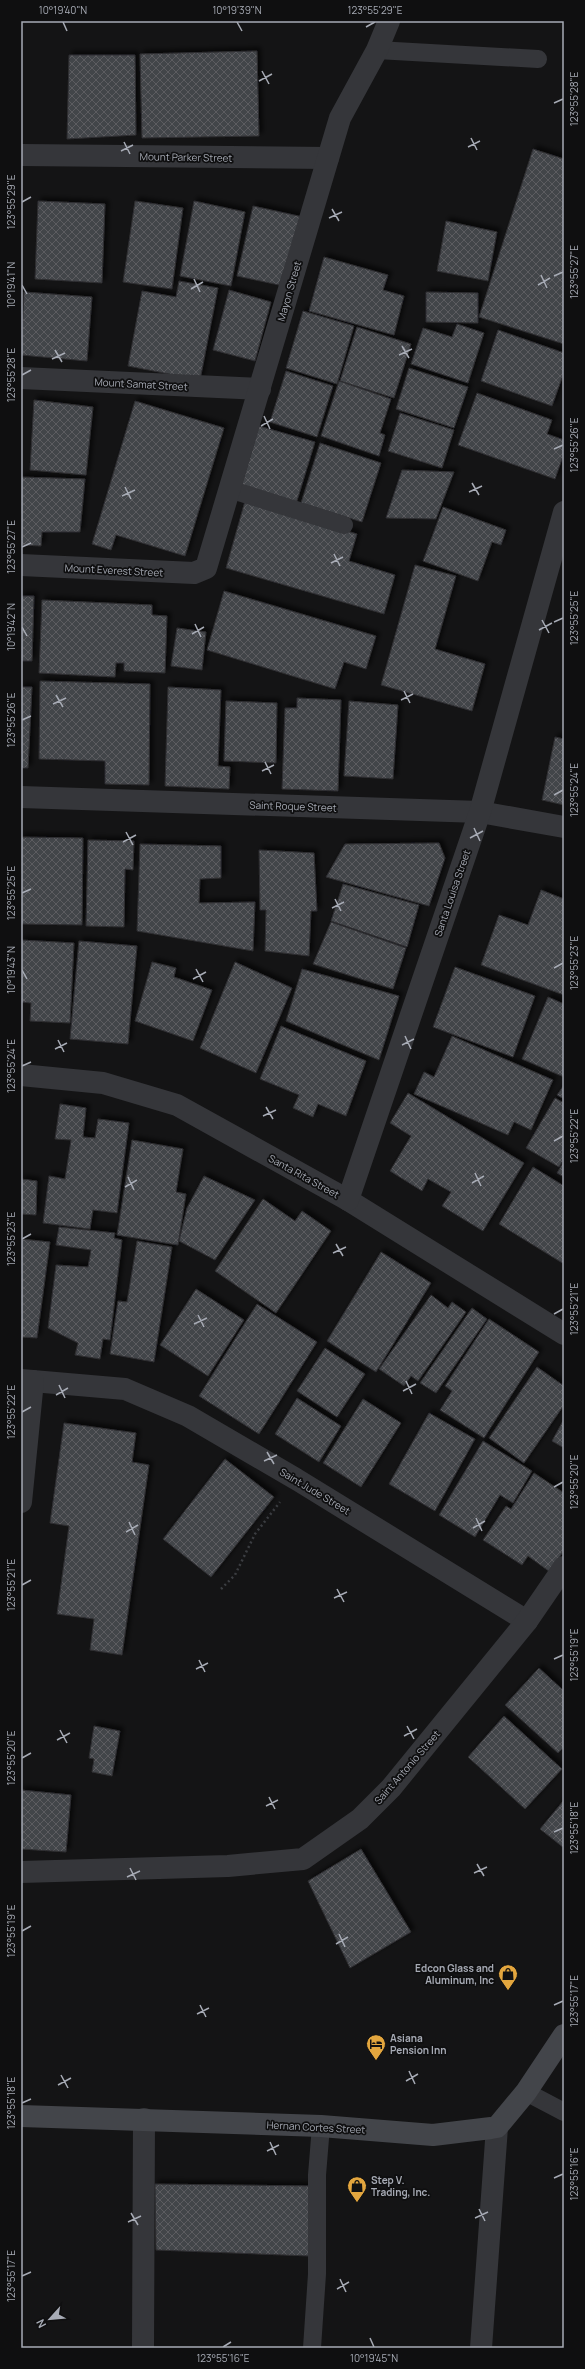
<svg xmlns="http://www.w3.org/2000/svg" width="585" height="2369" viewBox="0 0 585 2369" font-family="Manrope,sans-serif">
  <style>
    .building { fill: url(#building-cross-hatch); stroke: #2e2e31; filter: url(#shadow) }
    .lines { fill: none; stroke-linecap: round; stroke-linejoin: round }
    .path { stroke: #3b3d41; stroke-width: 2.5; stroke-dasharray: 2 3; stroke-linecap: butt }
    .service { stroke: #35363a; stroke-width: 18 }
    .minor { stroke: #35363a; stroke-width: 22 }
    .secondary { stroke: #43454a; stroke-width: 22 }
    .ticks { fill: none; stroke: #a7abb5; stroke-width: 1.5 }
    .labels { text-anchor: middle; stroke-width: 3.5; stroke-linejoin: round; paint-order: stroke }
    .street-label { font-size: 10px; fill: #a7abb5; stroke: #0f0f10 }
    .poi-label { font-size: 10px; font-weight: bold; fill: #a7abb5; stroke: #0f0f10; text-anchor: start }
    .neatline { fill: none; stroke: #a7abb5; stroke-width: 1.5 }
    .ticks-label { font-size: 10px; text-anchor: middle; fill: #a7abb5 }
  </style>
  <defs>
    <pattern id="building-cross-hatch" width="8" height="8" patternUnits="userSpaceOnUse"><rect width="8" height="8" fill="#434448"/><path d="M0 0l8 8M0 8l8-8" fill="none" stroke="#5b5c60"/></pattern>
    <filter id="shadow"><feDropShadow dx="3.5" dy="-3.5" stdDeviation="2" flood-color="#0009"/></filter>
  </defs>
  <rect width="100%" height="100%" fill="#141415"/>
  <g class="building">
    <polygon points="257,51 259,136 142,138 140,54"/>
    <polygon points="69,55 135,55 136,135 67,139"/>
    <polygon points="533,149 564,159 564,344 479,317"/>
    <polygon points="38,201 105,204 102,283 35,279"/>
    <polygon points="135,201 183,208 172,289 123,282"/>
    <polygon points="194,201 245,212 231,286 180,276"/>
    <polygon points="253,206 303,217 279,285 237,276"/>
    <polygon points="446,221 497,232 488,281 437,271"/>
    <polygon points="324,257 388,275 383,290 404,296 394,335 309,311"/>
    <polygon points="179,281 218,288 200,380 128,366 142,291 176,297"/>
    <polygon points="229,290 271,302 255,361 213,350"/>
    <polygon points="24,292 92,297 87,361 21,355"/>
    <polygon points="426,292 478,293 478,323 426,322"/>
    <polygon points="303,311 354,326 337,384 286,368"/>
    <polygon points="457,324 484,333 468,383 411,364 423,328 452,337"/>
    <polygon points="357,327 411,344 394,398 340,381"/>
    <polygon points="498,330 564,353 564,372 552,406 481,381"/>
    <polygon points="409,368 468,387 454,428 396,409"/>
    <polygon points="286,371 333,386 317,437 270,422"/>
    <polygon points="339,381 391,399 380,433 385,435 379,456 321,436"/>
    <polygon points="477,393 552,420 547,434 564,440 564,453 555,479 458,445"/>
    <polygon points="34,400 93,407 86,475 30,470"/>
    <polygon points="135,401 224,428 185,556 116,535 111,550 92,544"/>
    <polygon points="400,413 454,430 442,468 388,451"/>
    <polygon points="259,426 315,442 296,504 241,487"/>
    <polygon points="320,443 381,463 362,522 301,503"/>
    <polygon points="402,470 454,472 436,519 386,518"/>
    <polygon points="21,477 85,479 80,532 42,532 41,546 21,545"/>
    <polygon points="245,501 357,534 349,561 395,575 384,614 226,568"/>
    <polygon points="443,507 506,530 501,545 492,542 478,581 423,561"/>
    <polygon points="415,565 456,576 435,649 485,664 472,711 381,685"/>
    <polygon points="224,591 376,636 366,669 344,662 335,689 207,650"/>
    <polygon points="21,596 34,596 32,661 21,661"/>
    <polygon points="42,600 152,605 152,615 167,616 165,673 124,671 124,663 116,663 115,677 39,673"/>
    <polygon points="177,628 206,632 202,670 171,666"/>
    <polygon points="40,681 150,684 149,785 105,784 105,761 39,759"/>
    <polygon points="21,687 32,687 28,768 21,768"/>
    <polygon points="168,687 221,690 218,766 230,767 229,789 165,786"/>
    <polygon points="297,698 341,700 338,791 282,789 285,708 297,708"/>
    <polygon points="226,701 277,703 276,763 224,761"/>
    <polygon points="349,701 398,705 393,779 344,776"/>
    <polygon points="555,737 564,739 564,805 542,800"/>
    <polygon points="21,837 83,838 82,925 21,924"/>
    <polygon points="88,840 134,841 133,870 125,869 124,927 86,926"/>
    <polygon points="439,843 445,858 429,906 326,877 345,844"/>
    <polygon points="140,844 221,846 221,878 200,879 199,903 255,902 253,951 137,931"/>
    <polygon points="259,850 314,853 317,911 311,911 309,956 265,951 266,910 260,910"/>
    <polygon points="343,884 419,905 407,947 331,921"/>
    <polygon points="541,890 564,899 564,995 481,965 499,915 528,925"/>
    <polygon points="331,922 406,948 393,989 313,964"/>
    <polygon points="21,940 74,943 70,1023 30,1021 31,1003 21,1002"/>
    <polygon points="79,941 137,946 128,1044 70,1039"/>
    <polygon points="152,962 176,968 174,977 212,990 193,1041 135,1021"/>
    <polygon points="235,962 292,988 256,1073 200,1048"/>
    <polygon points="455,967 535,996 513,1057 433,1027"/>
    <polygon points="302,969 399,996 379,1060 286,1021"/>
    <polygon points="548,997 564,1004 564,1077 522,1059"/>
    <polygon points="281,1026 366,1061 346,1116 318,1104 313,1117 293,1108 299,1095 260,1079"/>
    <polygon points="452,1036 553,1080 531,1130 514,1122 508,1135 414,1094 424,1072 434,1077"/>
    <polygon points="564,1085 564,1099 557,1095"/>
    <polygon points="408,1093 524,1163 483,1231 442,1206 451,1192 428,1179 422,1191 390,1171 411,1136 390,1123"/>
    <polygon points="555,1098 564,1103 564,1159 559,1167 526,1148"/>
    <polygon points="60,1104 86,1108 83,1137 95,1138 98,1119 129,1123 117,1213 93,1210 90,1229 43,1223 49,1176 65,1179 71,1140 55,1139"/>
    <polygon points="132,1140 183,1149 176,1192 186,1194 178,1245 117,1235"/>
    <polygon points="564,1161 564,1177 557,1173"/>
    <polygon points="533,1167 564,1186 564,1264 499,1224"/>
    <polygon points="204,1176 255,1200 215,1260 179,1241 187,1208"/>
    <polygon points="21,1179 37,1181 36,1215 21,1214"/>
    <polygon points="263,1199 295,1221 302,1211 331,1231 276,1313 215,1271"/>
    <polygon points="59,1227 115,1233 114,1238 122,1240 110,1340 103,1339 100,1359 75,1355 78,1343 48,1328 56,1265 88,1267 91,1250 56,1245"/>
    <polygon points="21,1239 50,1242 37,1338 21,1337"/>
    <polygon points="137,1241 172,1247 154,1362 110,1354 118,1301 127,1302"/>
    <polygon points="381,1252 431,1283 376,1372 327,1341"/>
    <polygon points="196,1289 244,1320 208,1376 160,1345"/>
    <polygon points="431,1295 448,1308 452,1302 466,1312 418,1381 411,1376 404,1386 379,1369"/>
    <polygon points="257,1304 317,1342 259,1434 199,1396"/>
    <polygon points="472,1308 487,1319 436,1393 420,1383"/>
    <polygon points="489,1319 539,1352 484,1438 440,1410 452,1391 445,1386"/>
    <polygon points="325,1348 365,1374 337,1417 297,1391"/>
    <polygon points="537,1367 564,1386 564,1405 524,1463 489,1438"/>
    <polygon points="297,1398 341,1426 319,1462 275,1434"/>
    <polygon points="363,1399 401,1423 361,1487 323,1463"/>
    <polygon points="429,1413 475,1439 435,1511 389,1484"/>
    <polygon points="564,1419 564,1448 552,1441"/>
    <polygon points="64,1423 136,1433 132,1462 149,1465 122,1655 90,1650 94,1619 57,1614 69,1526 50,1523"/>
    <polygon points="483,1441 532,1471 513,1503 500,1495 475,1537 439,1515"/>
    <polygon points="225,1459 274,1497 211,1577 163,1539"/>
    <polygon points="534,1473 564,1493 564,1550 550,1572 528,1556 522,1565 483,1540 506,1506 511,1509"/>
    <polygon points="539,1668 564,1691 564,1747 558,1753 505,1705"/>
    <polygon points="504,1716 562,1769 525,1809 468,1757"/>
    <polygon points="94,1726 120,1731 112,1776 92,1772 94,1759 89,1758"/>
    <polygon points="21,1790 71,1795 66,1852 21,1849"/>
    <polygon points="564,1800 564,1848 540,1829"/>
    <polygon points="361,1849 411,1932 350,1968 308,1881"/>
    <polygon points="155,2184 312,2186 309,2256 156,2250"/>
  </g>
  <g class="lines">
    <polyline class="path" points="221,1589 235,1575 255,1534 280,1502"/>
    <g class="service">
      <polyline points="377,50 538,59"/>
      <polyline points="229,489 344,525"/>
      <polyline points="526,2092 564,2112"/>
      <polyline points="312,2348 317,2274 317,2175 321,2126"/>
    </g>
    <g class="minor">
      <polyline points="21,155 328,158"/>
      <polyline points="21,378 260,389"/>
      <polyline points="21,565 194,573 206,568 340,118 377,50 389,21"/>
      <polyline points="21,797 480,812 564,827"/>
      <polyline points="21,1075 103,1083 177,1105 348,1200 564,1334"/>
      <polyline points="348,1200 480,812 564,512"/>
      <polyline points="21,1380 125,1389 188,1416 296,1479 527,1621"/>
      <polyline points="21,1502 33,1381"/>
      <polyline points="21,1872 228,1866 303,1859 360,1819 391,1788 527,1621 564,1567"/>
      <polyline points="143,2348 144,2119"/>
      <polyline points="481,2348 497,2127"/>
    </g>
    <polyline class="secondary" points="21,2116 321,2126 433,2135 491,2128 497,2127 526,2092 564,2035"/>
  </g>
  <path class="ticks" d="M 63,22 L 67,31M 237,22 L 242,31M 366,27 L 375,22M 262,71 L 269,84M 259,81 L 272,74M 554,103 L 563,99M 471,138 L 477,150M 124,142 L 130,154M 468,147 L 480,141M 121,151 L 133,145M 22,202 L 31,197M 332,209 L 339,221M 329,218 L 342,212M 541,275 L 547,288M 554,276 L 563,272M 194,279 L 200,292M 22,285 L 27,294M 538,285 L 550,278M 191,289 L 203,282M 402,346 L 409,358M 55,350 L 62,362M 399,355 L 412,349M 52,359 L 65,353M 22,375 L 31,370M 264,416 L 270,429M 261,426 L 273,419M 554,449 L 563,445M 472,483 L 479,495M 125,487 L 131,499M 469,492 L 482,486M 122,496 L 135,490M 22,547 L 31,543M 334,554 L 340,566M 331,563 L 343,557M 542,620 L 549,633M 554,622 L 563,618M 195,624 L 201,637M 22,627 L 27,636M 539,630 L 552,623M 192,634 L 204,627M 404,691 L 410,703M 56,695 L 63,707M 401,700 L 413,694M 53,704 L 66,698M 22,720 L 31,716M 265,762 L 271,774M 262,771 L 274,765M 554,795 L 563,790M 474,828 L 480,841M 126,832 L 133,845M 470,838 L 483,831M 123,842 L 136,835M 22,893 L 31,889M 335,899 L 341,911M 332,908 L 344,902M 554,968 L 563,963M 196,969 L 203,982M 22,970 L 27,979M 193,979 L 206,972M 405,1036 L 411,1049M 58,1040 L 64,1052M 402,1045 L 414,1039M 55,1049 L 67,1043M 22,1066 L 31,1062M 266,1107 L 273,1119M 263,1116 L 276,1110M 554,1141 L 563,1136M 475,1173 L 481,1186M 128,1177 L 134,1190M 472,1183 L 484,1176M 125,1187 L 137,1180M 22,1239 L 31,1234M 336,1244 L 343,1256M 333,1253 L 346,1247M 554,1314 L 563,1309M 198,1315 L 204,1327M 194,1324 L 207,1318M 406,1381 L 412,1394M 59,1385 L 65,1398M 403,1391 L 416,1384M 56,1395 L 68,1388M 22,1412 L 31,1407M 267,1452 L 274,1464M 264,1461 L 277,1455M 554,1487 L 563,1482M 476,1518 L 482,1531M 129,1522 L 135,1535M 473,1528 L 485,1521M 126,1532 L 138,1525M 22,1585 L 31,1580M 337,1589 L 344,1602M 334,1598 L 347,1592M 554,1659 L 563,1655M 199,1660 L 205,1672M 196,1669 L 208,1663M 407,1726 L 414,1739M 60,1730 L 67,1743M 404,1736 L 417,1729M 57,1740 L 70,1733M 22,1758 L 31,1753M 269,1797 L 275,1809M 266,1806 L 278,1800M 554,1832 L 563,1828M 477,1864 L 484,1876M 130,1868 L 136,1880M 474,1873 L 487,1867M 127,1877 L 140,1871M 22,1931 L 31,1926M 339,1934 L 345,1947M 336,1944 L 348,1937M 200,2005 L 206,2017M 554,2005 L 563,2001M 197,2014 L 209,2008M 409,2071 L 415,2084M 61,2075 L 68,2088M 406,2081 L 418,2074M 58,2085 L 71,2078M 22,2103 L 31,2099M 270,2142 L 276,2155M 267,2151 L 279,2145M 554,2178 L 563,2174M 479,2209 L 485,2221M 131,2213 L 138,2225M 475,2218 L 488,2212M 128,2222 L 141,2216M 22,2276 L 31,2272M 340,2279 L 346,2292M 337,2289 L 349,2282M 370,2338 L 374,2347M 223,2347 L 231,2342"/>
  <defs>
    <g id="shop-pin" transform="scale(1)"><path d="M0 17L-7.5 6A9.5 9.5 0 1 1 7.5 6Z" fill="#e3a63e" stroke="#0f0f10"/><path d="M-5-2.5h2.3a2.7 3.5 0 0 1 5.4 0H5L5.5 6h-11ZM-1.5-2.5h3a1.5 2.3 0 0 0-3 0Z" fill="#111"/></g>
    <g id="hotel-pin" transform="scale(1)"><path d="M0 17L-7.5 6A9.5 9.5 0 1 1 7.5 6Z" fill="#e3a63e" stroke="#0f0f10"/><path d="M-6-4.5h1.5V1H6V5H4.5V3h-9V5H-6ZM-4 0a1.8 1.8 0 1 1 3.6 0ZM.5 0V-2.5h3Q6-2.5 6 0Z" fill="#111"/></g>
  </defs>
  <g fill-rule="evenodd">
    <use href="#shop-pin" x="508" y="1974"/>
    <use href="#hotel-pin" x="376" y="2044"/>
    <use href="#shop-pin" x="357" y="2186"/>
  </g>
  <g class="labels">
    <g class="street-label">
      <text transform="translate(186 157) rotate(1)" y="4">Mount Parker Street</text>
      <text transform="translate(289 291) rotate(-74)" y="4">Mayon Street</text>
      <text transform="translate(141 384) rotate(3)" y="4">Mount Samat Street</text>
      <text transform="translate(114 570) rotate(3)" y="4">Mount Everest Street</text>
      <text transform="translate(293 806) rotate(2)" y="4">Saint Roque Street</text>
      <text transform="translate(452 893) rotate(-71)" y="4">Santa Louisa Street</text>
      <text transform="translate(304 1176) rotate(29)" y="4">Santa Rita Street</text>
      <text transform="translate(315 1491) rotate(31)" y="4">Saint Jude Street</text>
      <text transform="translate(407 1767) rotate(-49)" y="4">Saint Antonio Street</text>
      <text transform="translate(316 2127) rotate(3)" y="4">Hernan Cortes Street</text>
    </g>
    <g class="poi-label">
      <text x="494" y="1972" text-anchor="end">Edcon Glass and<tspan x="494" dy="12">Aluminum, Inc</tspan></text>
      <text x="390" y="2042">Asiana<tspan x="390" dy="12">Pension Inn</tspan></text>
      <text x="371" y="2184">Step V.<tspan x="371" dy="12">Trading, Inc.</tspan></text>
    </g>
  </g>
  <rect width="585" height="2369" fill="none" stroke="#0f0f10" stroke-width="44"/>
  <g transform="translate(50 2319) rotate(243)" stroke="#0f0f10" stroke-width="3" paint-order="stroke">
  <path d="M0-3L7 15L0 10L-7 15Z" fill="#a7abb5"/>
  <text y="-6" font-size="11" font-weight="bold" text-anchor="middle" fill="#a7abb5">N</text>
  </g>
  <rect x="22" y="22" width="541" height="2325" class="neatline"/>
  <g class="ticks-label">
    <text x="63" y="14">10°19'40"N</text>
    <text x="237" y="14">10°19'39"N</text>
    <text x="375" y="14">123°55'29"E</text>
    <text transform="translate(574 99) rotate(-90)" y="4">123°55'28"E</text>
    <text transform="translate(11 202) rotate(-90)" y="4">123°55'29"E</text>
    <text transform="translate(574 272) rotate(-90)" y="4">123°55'27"E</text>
    <text transform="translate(11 285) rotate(-90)" y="4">10°19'41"N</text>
    <text transform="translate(11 375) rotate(-90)" y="4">123°55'28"E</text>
    <text transform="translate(574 445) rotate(-90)" y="4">123°55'26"E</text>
    <text transform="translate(11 547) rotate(-90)" y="4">123°55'27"E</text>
    <text transform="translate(574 618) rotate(-90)" y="4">123°55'25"E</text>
    <text transform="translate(11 627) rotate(-90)" y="4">10°19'42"N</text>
    <text transform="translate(11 720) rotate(-90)" y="4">123°55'26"E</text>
    <text transform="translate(574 790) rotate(-90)" y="4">123°55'24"E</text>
    <text transform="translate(11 893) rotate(-90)" y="4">123°55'25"E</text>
    <text transform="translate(574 963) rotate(-90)" y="4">123°55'23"E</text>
    <text transform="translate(11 970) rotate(-90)" y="4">10°19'43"N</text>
    <text transform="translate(11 1066) rotate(-90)" y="4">123°55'24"E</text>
    <text transform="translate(574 1136) rotate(-90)" y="4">123°55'22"E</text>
    <text transform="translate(11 1239) rotate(-90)" y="4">123°55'23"E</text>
    <text transform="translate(574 1309) rotate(-90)" y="4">123°55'21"E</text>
    <text transform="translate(11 1412) rotate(-90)" y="4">123°55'22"E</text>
    <text transform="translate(574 1482) rotate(-90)" y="4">123°55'20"E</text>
    <text transform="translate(11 1585) rotate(-90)" y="4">123°55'21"E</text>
    <text transform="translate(574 1655) rotate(-90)" y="4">123°55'19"E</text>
    <text transform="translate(11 1758) rotate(-90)" y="4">123°55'20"E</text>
    <text transform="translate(574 1828) rotate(-90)" y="4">123°55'18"E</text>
    <text transform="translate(11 1931) rotate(-90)" y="4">123°55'19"E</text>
    <text transform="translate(574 2001) rotate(-90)" y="4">123°55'17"E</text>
    <text transform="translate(11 2103) rotate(-90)" y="4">123°55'18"E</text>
    <text transform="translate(574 2174) rotate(-90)" y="4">123°55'16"E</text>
    <text transform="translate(11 2276) rotate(-90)" y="4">123°55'17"E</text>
    <text x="223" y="2362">123°55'16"E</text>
    <text x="374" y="2362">10°19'45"N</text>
  </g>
</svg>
